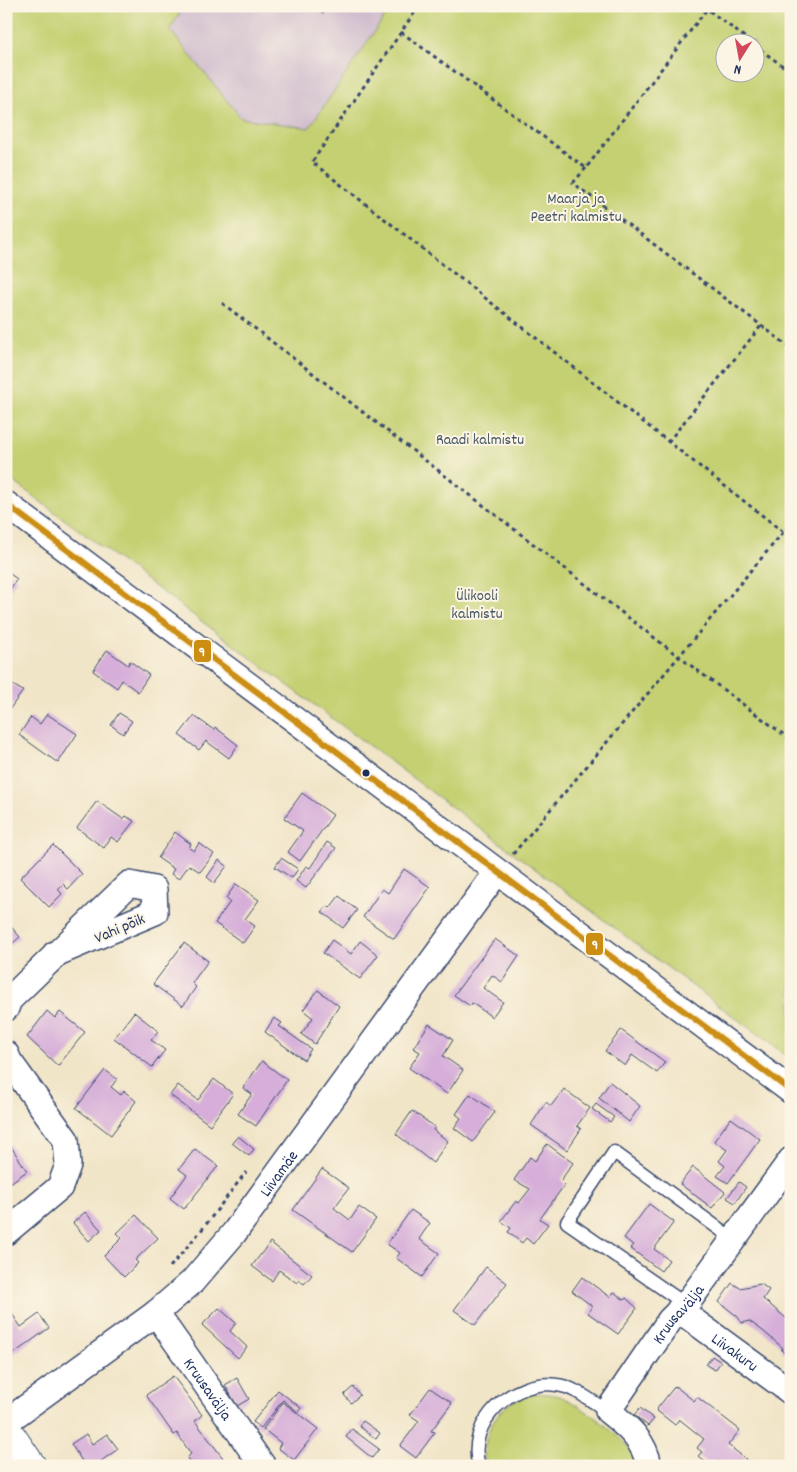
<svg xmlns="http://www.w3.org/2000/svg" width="797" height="1472" viewBox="0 0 797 1472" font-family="Dekko,sans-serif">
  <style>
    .industrial { fill: #d0bdce }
    .green { fill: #c4d071; stroke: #708068; fill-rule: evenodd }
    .building { fill: #d6aed9 }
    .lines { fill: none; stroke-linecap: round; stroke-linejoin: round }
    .lane-casing { stroke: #3b4a6e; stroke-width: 15 }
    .street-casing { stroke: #3b4a6e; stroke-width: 28 }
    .secondary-casing { stroke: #3b4a6e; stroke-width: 30 }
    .path { stroke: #3b4a6e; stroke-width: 3; stroke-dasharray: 4 4; stroke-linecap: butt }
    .lane { stroke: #fff; stroke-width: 12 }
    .street { stroke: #fff; stroke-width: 25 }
    .secondary { stroke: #fff; stroke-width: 28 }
    .bus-1-casing { stroke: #fcf5e5; stroke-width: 10 }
    .bus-1 { stroke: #cb8e13; stroke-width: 6 }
    .bus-dot { fill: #1b2f5e; stroke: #fcf5e5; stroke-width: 2 }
    .labels { text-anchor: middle; stroke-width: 4; stroke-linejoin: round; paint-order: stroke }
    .park-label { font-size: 16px; fill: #455763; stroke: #fcf5e5 }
    .street-label { font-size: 16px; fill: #1b2f5e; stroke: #fcf5e5 }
    .line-badge { stroke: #fcf5e5; stroke-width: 2 }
    .badge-label { font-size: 14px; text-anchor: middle; font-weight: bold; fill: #fff }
  </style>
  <rect width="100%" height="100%" fill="#fcf5e5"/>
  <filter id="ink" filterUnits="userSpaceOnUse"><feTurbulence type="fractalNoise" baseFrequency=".02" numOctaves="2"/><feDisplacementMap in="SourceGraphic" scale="10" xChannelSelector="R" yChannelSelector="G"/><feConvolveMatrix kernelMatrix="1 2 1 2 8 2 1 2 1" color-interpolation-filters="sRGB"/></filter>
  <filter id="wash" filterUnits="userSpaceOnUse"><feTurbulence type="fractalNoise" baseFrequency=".0096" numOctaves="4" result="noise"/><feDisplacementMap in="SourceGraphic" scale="20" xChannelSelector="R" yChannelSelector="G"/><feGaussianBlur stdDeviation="1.12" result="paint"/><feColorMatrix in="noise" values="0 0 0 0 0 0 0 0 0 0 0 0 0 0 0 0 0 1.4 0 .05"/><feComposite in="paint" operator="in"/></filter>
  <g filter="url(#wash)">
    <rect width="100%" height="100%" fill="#f1e5c8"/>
    <polygon class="industrial" points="184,6 392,6 309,128 241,118 170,30"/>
    <g class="green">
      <path d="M 6,6 L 184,6 L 170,30 L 241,118 L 309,128 L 392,6 L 791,6 L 791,1059 L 6,476 ZM 754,42 L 754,72 L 724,72 L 724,42 Z"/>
      <path d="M 537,1393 C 546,1394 556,1394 564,1398 C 589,1411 629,1440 640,1466 L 485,1466 C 481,1428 500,1399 537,1393 Z"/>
    </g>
    <g id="blocks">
      <g class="building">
        <polygon points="311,6 329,6 323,14"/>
        <polygon points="6,571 17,579 8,592 6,591"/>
        <polygon points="107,650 128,665 130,661 149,675 138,692 122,680 117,688 93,671"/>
        <polygon points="6,681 23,691 6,714"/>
        <polygon points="119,713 132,721 123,734 111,725"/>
        <polygon points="47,714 77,734 58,763 19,735 31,717 40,724"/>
        <polygon points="194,716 214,730 215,727 238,745 229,758 206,741 199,750 179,735"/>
        <polygon points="302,793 333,815 300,861 288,852 303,831 284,818"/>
        <polygon points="97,801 123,819 126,816 134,821 118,842 111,837 104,848 77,828"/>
        <polygon points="175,832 191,844 189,848 194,851 199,843 214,854 200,872 189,865 179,879 171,874 174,869 158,858"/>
        <polygon points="327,842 336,848 306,888 296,881 306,866 310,868"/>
        <polygon points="53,845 82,874 68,889 63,884 58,889 62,894 49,907 20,878"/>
        <polygon points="281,858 298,869 292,878 275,867"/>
        <polygon points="219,860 227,866 214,883 207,877"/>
        <polygon points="404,869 430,887 394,939 363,917 382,889 388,893"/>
        <polygon points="236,884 259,900 245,919 255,926 243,943 215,923 230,902 226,898"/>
        <polygon points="339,896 357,910 343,928 322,912 327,906 330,908"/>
        <polygon points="6,921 20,937 6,949"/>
        <polygon points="495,939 519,956 502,982 492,975 483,988 503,1002 492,1017 472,1003 470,1006 454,995"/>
        <polygon points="332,940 351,954 360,941 378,955 360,979 323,953"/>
        <polygon points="184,943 208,961 192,983 196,987 183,1006 153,984"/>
        <polygon points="318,990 339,1006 315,1044 301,1034 313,1018 303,1010"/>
        <polygon points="47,1011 55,1018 60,1012 85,1032 58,1066 27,1037"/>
        <polygon points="134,1012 158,1031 151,1040 165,1050 152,1067 114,1038"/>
        <polygon points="274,1018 282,1023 279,1026 311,1049 304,1060 265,1032"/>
        <polygon points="429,1024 453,1040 443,1056 463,1070 447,1094 409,1068 420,1052 413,1048"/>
        <polygon points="621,1030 665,1062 657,1073 632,1055 625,1066 605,1051"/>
        <polygon points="262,1061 287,1080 256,1126 238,1114 252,1094 243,1088"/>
        <polygon points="105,1070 117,1079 111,1087 121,1095 124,1091 136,1101 111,1135 76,1108"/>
        <polygon points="214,1079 233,1094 210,1125 170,1095 178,1085 198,1100"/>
        <polygon points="610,1082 640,1106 629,1122 599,1098"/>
        <polygon points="564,1089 590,1108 577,1126 581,1129 567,1150 531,1125 546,1102 551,1106"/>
        <polygon points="470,1094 495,1112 473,1142 454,1128 461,1118 456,1114"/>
        <polygon points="596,1104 614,1117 610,1122 592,1109"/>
        <polygon points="412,1111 435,1127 433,1130 448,1141 433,1163 396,1134"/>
        <polygon points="731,1118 760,1139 728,1183 717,1176 725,1166 719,1161 727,1150 714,1141"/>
        <polygon points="238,1136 254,1149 249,1156 232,1143"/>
        <polygon points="6,1139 27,1171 6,1186"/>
        <polygon points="547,1144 573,1163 561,1180 565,1184 540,1219 548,1224 533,1244 526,1238 522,1243 508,1232 511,1228 501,1221 516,1201 519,1203 530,1189 514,1180 530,1157 535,1161"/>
        <polygon points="195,1149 218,1166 184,1209 170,1198 187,1175 179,1169"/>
        <polygon points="693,1167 725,1192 712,1208 680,1184"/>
        <polygon points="322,1169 349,1188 334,1208 350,1220 359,1207 376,1219 352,1252 293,1210"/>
        <polygon points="739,1182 746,1187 735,1203 727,1198"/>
        <polygon points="649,1204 674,1222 654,1249 669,1260 661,1271 630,1248 633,1245 624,1238"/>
        <polygon points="411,1210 430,1223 419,1239 439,1253 422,1277 396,1258 400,1253 387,1244"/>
        <polygon points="85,1212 101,1230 89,1241 73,1223"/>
        <polygon points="136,1215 158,1238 135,1260 138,1263 124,1277 104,1256 122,1238 117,1233"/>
        <polygon points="270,1242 312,1275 304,1284 299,1280 297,1283 279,1270 272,1281 252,1266"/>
        <polygon points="486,1267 507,1283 475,1325 454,1310"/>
        <polygon points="582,1277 610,1297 614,1292 624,1300 626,1298 637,1308 618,1334 588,1313 592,1306 572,1291"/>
        <polygon points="732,1283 740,1288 761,1284 769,1290 763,1299 791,1322 791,1357 781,1350 783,1348 763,1331 749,1321 742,1323 737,1316 719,1302"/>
        <polygon points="8,1308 21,1327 39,1314 49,1328 9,1357 6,1354 6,1309"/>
        <polygon points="219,1308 236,1323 230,1331 247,1347 238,1358 202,1325"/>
        <polygon points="712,1356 721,1362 715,1370 706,1365"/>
        <polygon points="173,1376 202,1415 195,1421 229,1466 193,1466 187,1458 191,1454 177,1433 174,1435 146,1395"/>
        <polygon points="237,1378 249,1399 237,1406 225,1385"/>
        <polygon points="675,1386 694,1401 697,1397 740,1430 728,1445 746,1459 740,1466 723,1466 718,1461 714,1466 710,1466 698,1456 702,1452 697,1448 704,1439 679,1419 675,1425 656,1410"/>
        <polygon points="353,1387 360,1395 351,1403 344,1395"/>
        <polygon points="430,1388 452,1403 431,1431 435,1432 416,1458 400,1446 419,1421 410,1415"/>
        <polygon points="278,1390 301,1408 298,1412 283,1400 261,1428 253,1422"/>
        <polygon points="283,1402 318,1429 294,1460 278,1448 281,1443 263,1429"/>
        <polygon points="640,1408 654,1419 648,1426 634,1415"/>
        <polygon points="363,1421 380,1433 376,1439 359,1426"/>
        <polygon points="352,1429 379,1449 372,1458 346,1437"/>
        <polygon points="86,1434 92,1444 107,1434 118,1449 94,1466 85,1466 71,1444"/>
      </g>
    </g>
  </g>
  <g filter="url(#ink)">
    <use href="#blocks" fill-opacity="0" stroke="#3b4a6e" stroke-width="1"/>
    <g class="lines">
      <g class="lane-casing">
        <g id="lane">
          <polyline points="685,1304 567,1222 614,1152 733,1239"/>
          <path d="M 479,1466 C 465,1422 514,1378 557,1385 C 575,1387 592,1402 608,1411"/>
        </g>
      </g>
      <g class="street-casing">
        <g id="street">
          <polyline points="6,504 791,1091"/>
          <polyline points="6,1008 9,1000 129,884 154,889 155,912 55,954"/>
          <polyline points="6,1054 9,1061 66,1140 68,1165 60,1187 6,1232"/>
          <path id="s1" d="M 679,1310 L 791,1392"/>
          <path id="s2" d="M 156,1313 L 263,1466"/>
          <path id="s3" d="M 6,1422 L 156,1313 L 192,1282 L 234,1233 L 497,872"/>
          <path id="s4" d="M 649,1466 C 645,1441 627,1426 608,1411 L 670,1320 L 688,1302 L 791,1160"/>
        </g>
      </g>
      <g class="secondary-casing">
        <polyline id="secondary" points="6,1428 32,1466"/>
      </g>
      <g class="path">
        <polyline points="419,6 312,162 791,538"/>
        <polyline points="703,6 751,42"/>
        <polyline points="401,32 586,168 707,9"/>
        <polyline points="754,45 791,72"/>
        <polyline points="586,168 573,183 791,348"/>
        <polyline points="222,303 678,656 791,740"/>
        <polyline points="668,442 761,326"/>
        <polyline points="513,854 791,523"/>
        <polyline points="170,1267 204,1227 246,1172"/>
      </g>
      <use href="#lane" class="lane"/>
      <use href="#street" class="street"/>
      <use href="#secondary" class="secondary"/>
      <g class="bus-1-casing">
        <polyline id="bus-1" points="6,504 791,1091"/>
      </g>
      <use href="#bus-1" class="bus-1"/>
    </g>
  </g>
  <circle class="bus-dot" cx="366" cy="773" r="4.5"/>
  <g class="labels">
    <g class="park-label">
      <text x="576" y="203">Maarja ja<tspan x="576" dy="18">Peetri kalmistu</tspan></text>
      <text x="480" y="444">Raadi kalmistu</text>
      <text x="477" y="600">Ülikooli<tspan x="477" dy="18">kalmistu</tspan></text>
    </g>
    <g class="street-label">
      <text transform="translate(119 927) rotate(-23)" y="6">Vahi põik</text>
      <text dy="6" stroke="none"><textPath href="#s3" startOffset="372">Liivamäe</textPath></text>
      <text dy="6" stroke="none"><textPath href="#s4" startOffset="190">Kruusavälja</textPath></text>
      <text dy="6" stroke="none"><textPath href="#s1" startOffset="70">Liivakuru</textPath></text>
      <text dy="6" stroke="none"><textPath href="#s2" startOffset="92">Kruusavälja</textPath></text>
    </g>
  </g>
  <g class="line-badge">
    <rect x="193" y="639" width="19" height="24" rx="5" fill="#cb8e13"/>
    <rect x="585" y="932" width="19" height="24" rx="5" fill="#cb8e13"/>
  </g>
  <g class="badge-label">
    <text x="202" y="656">9</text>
    <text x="595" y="949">9</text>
  </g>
  <rect width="797" height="1472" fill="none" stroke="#fcf5e5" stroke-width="25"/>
  <g transform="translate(740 58) rotate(191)"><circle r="24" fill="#fcf5e5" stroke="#a2a6af"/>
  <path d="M0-4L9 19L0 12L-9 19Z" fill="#d1495b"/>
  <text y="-8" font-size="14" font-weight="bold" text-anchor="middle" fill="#1b2f5e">N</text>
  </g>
</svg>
